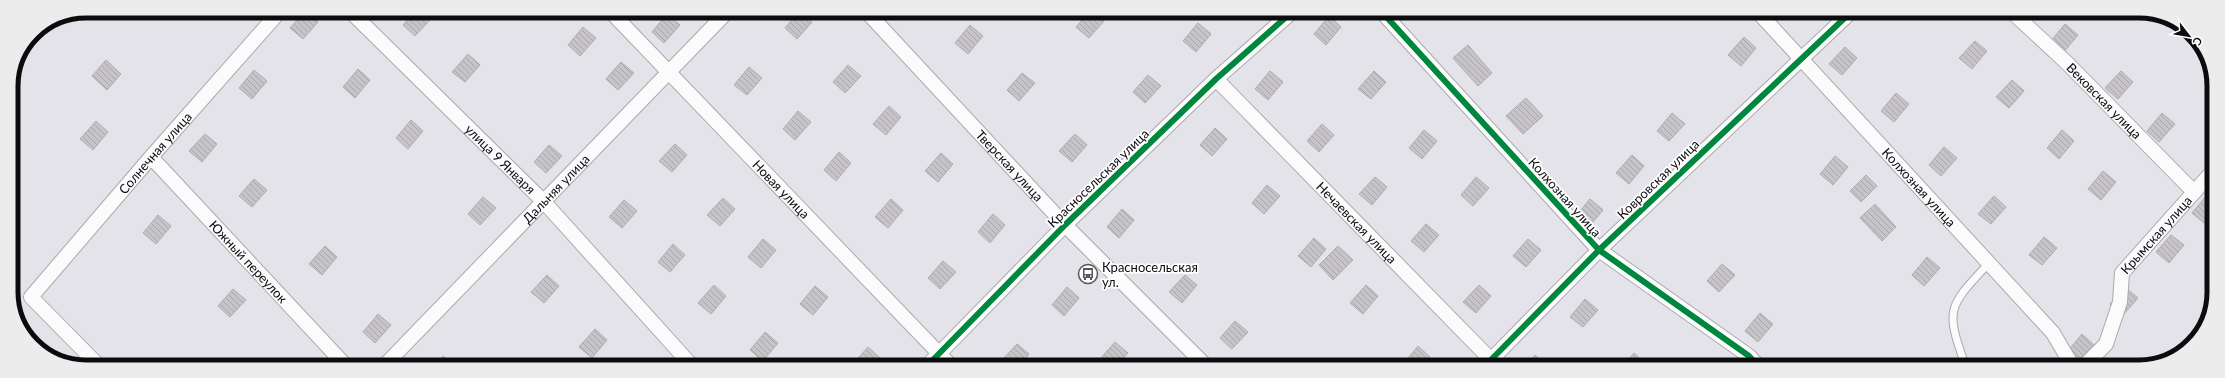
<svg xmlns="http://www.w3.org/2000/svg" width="2225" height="378" viewBox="0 0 2225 378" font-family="Lato,sans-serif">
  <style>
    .building { fill: url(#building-back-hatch); stroke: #afadaf }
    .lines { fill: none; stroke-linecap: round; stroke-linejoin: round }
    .lane-casing { stroke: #aaaaae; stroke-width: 9 }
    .street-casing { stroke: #aaaaae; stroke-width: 16 }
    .lane { stroke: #fbfbfc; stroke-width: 7 }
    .street { stroke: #fbfbfc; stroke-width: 14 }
    .cycleway-casing { stroke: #fff; stroke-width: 8 }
    .cycleway { stroke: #00873e; stroke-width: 6 }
    .labels { text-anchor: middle; stroke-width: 3.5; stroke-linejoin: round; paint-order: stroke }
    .street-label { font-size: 13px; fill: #0c0c0f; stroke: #fff }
    .poi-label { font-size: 13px; fill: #0c0c0f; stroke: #fff; text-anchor: start }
    .rim { fill: none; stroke: #0c0c0f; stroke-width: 5 }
  </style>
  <defs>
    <pattern id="building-back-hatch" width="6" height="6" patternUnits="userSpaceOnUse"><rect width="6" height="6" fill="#c6c4c6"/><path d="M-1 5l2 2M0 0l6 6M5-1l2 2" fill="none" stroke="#a9a7a9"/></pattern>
  </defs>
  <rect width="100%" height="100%" fill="#e3e3e9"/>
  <g class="building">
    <polygon points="305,11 318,22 303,39 290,28"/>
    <polygon points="415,11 422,11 431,19 415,36 403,25"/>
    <polygon points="799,11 812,22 797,39 785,28"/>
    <polygon points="1090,11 1094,11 1104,21 1089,38 1076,27"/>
    <polygon points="667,14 680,25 664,43 652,32"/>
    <polygon points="1329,16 1341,27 1326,45 1314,34"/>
    <polygon points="1198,23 1211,34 1196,52 1183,41"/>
    <polygon points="2065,24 2078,35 2063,53 2050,42"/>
    <polygon points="970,25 983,36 968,54 955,43"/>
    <polygon points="583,27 596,38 580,56 568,45"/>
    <polygon points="1744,37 1756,48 1741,66 1728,55"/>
    <polygon points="1975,41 1987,51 1972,69 1959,58"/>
    <polygon points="1468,45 1492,73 1478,86 1453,58"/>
    <polygon points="1845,47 1857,58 1842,75 1829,64"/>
    <polygon points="468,54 480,65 465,82 452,72"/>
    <polygon points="106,60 121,74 107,90 92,76"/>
    <polygon points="621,62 634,73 618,90 606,79"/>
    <polygon points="848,65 861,76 845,93 833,82"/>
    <polygon points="749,67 762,78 747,95 734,85"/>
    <polygon points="358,69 370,80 355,98 343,87"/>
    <polygon points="254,70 267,81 252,99 239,88"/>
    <polygon points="1270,71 1283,82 1268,100 1255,89"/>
    <polygon points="1374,71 1386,82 1371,99 1358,89"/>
    <polygon points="2121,71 2133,82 2118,99 2105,88"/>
    <polygon points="1022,73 1035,83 1019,101 1007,90"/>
    <polygon points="1148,75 1161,86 1145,103 1133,92"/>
    <polygon points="2012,80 2024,91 2009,108 1996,97"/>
    <polygon points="1896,93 1909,104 1894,122 1881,111"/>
    <polygon points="1526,98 1543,116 1523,134 1506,116"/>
    <polygon points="889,106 901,117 886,135 873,124"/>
    <polygon points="798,111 811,122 795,140 783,129"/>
    <polygon points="1672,113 1685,124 1669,141 1657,131"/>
    <polygon points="2162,113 2175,124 2159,142 2147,131"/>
    <polygon points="411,120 423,131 408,149 396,138"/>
    <polygon points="96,121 108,132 93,150 80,139"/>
    <polygon points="1322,124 1334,135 1319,152 1307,141"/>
    <polygon points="1215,128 1227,139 1212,156 1200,145"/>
    <polygon points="1424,130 1437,141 1422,159 1409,148"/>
    <polygon points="2062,130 2074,141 2059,159 2047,148"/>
    <polygon points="205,134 217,144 202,162 189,151"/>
    <polygon points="1075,134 1087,145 1072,162 1059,151"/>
    <polygon points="675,144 687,155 672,172 659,161"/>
    <polygon points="549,145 562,156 546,173 534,162"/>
    <polygon points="1944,147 1957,158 1941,176 1929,165"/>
    <polygon points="839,152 851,163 836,181 824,170"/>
    <polygon points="941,153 953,164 938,182 925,171"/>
    <polygon points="1632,155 1644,166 1629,184 1616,173"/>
    <polygon points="1835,156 1848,167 1833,185 1820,174"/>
    <polygon points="2103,171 2116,182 2101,200 2088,189"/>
    <polygon points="1866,175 1877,186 1861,202 1850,191"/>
    <polygon points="1375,177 1387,187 1372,205 1359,194"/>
    <polygon points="1476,177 1489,188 1473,206 1461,195"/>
    <polygon points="254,179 267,190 252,207 239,196"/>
    <polygon points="1267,185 1280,196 1264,214 1252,203"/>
    <polygon points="2207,195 2213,200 2213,213 2204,223 2192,213"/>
    <polygon points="1994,196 2006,207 1991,224 1978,214"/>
    <polygon points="483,197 496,208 480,225 468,214"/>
    <polygon points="723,198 735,209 720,226 707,215"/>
    <polygon points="891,199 903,210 888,228 875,217"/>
    <polygon points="1590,199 1603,210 1588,228 1575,217"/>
    <polygon points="624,200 637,211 622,228 609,217"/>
    <polygon points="1875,204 1896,227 1882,241 1860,218"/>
    <polygon points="1122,209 1134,220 1119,238 1107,227"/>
    <polygon points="993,214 1005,225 990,243 978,232"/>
    <polygon points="158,215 171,226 156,244 143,233"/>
    <polygon points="1426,224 1439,235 1424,252 1411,241"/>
    <polygon points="2171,235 2184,245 2169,263 2156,252"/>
    <polygon points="2044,237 2057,248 2042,265 2029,255"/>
    <polygon points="1314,238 1326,249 1311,267 1298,256"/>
    <polygon points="763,239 776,250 761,268 748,257"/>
    <polygon points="1528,239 1541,250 1526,267 1513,256"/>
    <polygon points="673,244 685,255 670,272 658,262"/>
    <polygon points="325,246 337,257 322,275 309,264"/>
    <polygon points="1338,246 1353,260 1333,280 1319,265"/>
    <polygon points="1927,257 1940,268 1924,286 1912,275"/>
    <polygon points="943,261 956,272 940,289 928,278"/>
    <polygon points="1722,264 1735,275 1719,292 1707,281"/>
    <polygon points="547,275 559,286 544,303 531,292"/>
    <polygon points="1185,275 1197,285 1182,303 1169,292"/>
    <polygon points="714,285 726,296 711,314 698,303"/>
    <polygon points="1366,285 1378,296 1363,314 1350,303"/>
    <polygon points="1479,285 1491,296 1476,313 1463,302"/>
    <polygon points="815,286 828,297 813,315 800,304"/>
    <polygon points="1067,287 1079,298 1064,316 1052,305"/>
    <polygon points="2125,287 2138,298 2123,315 2110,304"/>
    <polygon points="233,289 246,300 230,317 218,306"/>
    <polygon points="1585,299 1598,310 1583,327 1570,317"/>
    <polygon points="1760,313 1773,324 1758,342 1745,331"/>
    <polygon points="378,314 391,325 375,343 363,332"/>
    <polygon points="1235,321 1248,332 1232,349 1220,338"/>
    <polygon points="595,329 607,340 592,358 579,347"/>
    <polygon points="765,332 778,343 763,361 750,350"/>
    <polygon points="2082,334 2094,345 2079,363 2067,352"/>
    <polygon points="1115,342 1128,353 1116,367 1109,367 1100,359"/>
    <polygon points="1017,344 1029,354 1019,367 1008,367 1001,361"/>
    <polygon points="1418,346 1430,357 1422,367 1406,367 1403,364"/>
    <polygon points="868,347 880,358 873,367 854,367 852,365"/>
    <polygon points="1634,353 1646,364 1644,367 1622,367"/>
    <polygon points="1535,355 1548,366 1547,367 1525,367"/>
    <polygon points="443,356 455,366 434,366"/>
    <polygon points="1817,360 1825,367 1810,367"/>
  </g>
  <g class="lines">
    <g class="lane-casing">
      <path id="lane" d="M 1966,367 C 1945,309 1947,308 1989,263"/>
    </g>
    <g class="street-casing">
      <g id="street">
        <path id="s1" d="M 350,11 L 544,202 L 693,367"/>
        <path id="s2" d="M 610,11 L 952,367"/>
        <path id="s3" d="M 866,11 L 1065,225 L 1207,367"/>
        <polyline points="1381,11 1599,250 1749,356 1759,367"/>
        <path id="s4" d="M 1758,12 L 2053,333 L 2073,367"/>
        <path id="s5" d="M 2012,12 L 2067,63 L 2194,192"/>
        <path id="s6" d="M 1216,79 L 1497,366"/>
        <path id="s7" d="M 151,157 L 346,366"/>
        <path id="s8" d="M 99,366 L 31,297 L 151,157 L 280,11"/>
        <path id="s9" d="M 384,366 L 728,11"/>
        <polyline points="926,367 1065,225 1216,79 1293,11"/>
        <polyline points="1484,367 1599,250 1851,12"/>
        <path id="s10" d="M 2083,367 L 2106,344 L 2120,302 L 2122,273 L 2213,171"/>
      </g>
    </g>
    <use href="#lane" class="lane"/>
    <use href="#street" class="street"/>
    <g class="cycleway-casing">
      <g id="cycleway">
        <polyline points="1381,11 1599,250 1749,356 1759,367"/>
        <polyline points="926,367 1065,225 1216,79 1293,11"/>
        <polyline points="1484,367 1599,250 1851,12"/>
      </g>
    </g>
    <use href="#cycleway" class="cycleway"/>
  </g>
  <defs>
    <g id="bus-ring" transform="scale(1)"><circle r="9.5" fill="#fff" stroke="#57575b" stroke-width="1.5"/><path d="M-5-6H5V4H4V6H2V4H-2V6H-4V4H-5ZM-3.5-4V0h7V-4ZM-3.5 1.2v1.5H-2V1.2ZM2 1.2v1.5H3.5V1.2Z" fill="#57575b"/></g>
  </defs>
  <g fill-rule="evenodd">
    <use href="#bus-ring" x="1088" y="274"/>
  </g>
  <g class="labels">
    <g class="street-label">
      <text dy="5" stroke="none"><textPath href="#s5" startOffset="128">Вековская улица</textPath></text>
      <text dy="5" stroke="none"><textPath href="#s8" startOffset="287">Солнечная улица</textPath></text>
      <text dy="5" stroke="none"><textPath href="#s1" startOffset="211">улица 9 Января</textPath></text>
      <text dy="5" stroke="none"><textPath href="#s3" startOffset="211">Тверская улица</textPath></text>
      <text transform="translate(1098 178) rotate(-44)" y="5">Красносельская улица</text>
      <text transform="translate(1658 179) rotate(-44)" y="5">Ковровская улица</text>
      <text dy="5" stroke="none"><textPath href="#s4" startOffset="238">Колхозная улица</textPath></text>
      <text dy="5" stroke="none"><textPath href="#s2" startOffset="247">Новая улица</textPath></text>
      <text dy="5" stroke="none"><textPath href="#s9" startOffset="247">Дальняя улица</textPath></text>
      <text transform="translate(1565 197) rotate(48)" y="5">Колхозная улица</text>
      <text dy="5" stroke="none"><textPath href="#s6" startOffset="201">Нечаевская улица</textPath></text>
      <text dy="5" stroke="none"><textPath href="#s10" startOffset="157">Крымская улица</textPath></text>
      <text dy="5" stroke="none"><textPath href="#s7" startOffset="143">Южный переулок</textPath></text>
    </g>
    <g class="poi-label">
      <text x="1102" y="272">Красносельская<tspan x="1102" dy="15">ул.</tspan></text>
    </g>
  </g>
  <path d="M0 0H2225V378H0ZM86 18H2139A68 68 0 0 1 2207 86V292A68 68 0 0 1 2139 360H86A68 68 0 0 1 18 292V86A68 68 0 0 1 86 18Z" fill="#ececec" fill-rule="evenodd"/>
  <path class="rim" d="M86 18H2139A68 68 0 0 1 2207 86V292A68 68 0 0 1 2139 360H86A68 68 0 0 1 18 292V86A68 68 0 0 1 86 18Z"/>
  <g transform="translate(2189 36) rotate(121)" stroke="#ffffff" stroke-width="3" paint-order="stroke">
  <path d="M0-3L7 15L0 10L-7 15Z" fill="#0c0c0f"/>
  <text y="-6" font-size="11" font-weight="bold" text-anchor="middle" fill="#0c0c0f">С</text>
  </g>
</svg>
